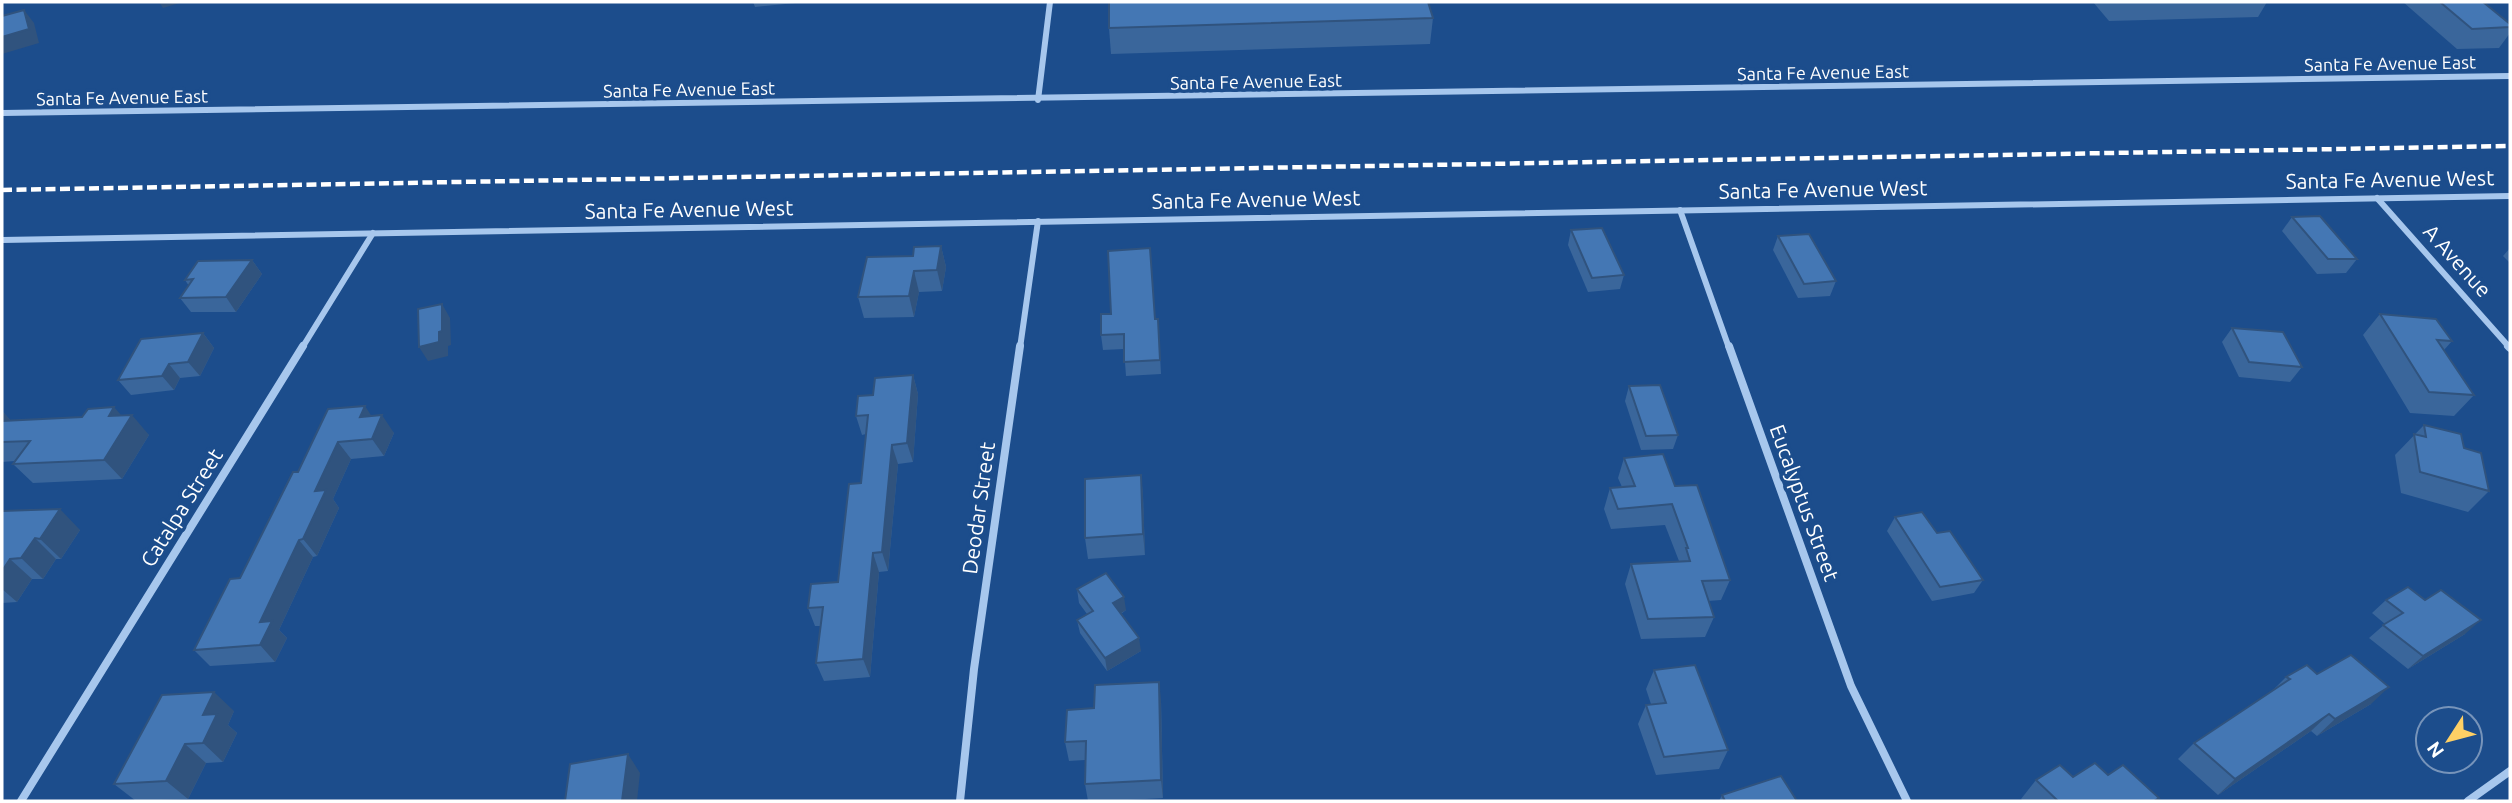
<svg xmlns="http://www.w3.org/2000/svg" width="2512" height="803" viewBox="0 0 2512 803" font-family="Ubuntu,sans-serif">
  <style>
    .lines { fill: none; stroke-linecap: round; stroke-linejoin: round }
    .minor-far1 { stroke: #a7c7ed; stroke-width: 6 }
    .minor { stroke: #a7c7ed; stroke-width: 8 }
    .rail { stroke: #fff; stroke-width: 4.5; stroke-dasharray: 10 4.5; stroke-linecap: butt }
    .wall { fill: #3a669b }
    .shaded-wall { fill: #30537e }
    .building { fill: #4477b4; stroke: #30537e; stroke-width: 2 }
    .labels { text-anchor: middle; stroke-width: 7; stroke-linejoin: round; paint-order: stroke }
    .far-street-label { font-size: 18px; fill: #fff; stroke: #1c4d8c }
    .street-label { font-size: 21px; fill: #fff; stroke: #1c4d8c }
  </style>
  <rect width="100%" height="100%" fill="#1c4d8c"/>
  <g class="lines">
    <g class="minor-far1">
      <polyline points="1038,100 1050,2"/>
      <polyline points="2,113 2510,76"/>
      <polyline points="2377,198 2510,348"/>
      <polyline points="1680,210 1729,348"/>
      <polyline points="2,240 2510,196"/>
      <polyline points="302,348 373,233"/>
      <polyline points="1020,348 1038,221"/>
    </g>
    <g class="minor">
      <polyline points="1729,346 1851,686 1907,801"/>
      <polyline points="2508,346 2510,348"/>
      <polyline points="21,801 303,346"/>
      <polyline points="960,801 974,669 1020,346"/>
      <polyline points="2468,801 2510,771"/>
    </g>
    <polyline class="rail" points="2,190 2510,146"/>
  </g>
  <g class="wall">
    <polygon points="753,2 806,2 755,7"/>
    <polygon points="2093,2 2267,2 2258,17 2109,21"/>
    <polygon points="2403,2 2483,2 2510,24 2510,33 2499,48 2457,49"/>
    <polygon points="1433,18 1430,44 1111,54 1109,28"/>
    <polygon points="2292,217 2357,259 2346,273 2317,274 2282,231"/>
    <polygon points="1571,230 1624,275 1620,289 1588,292 1568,245"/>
    <polygon points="1778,236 1836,281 1830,296 1798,298 1773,250"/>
    <polygon points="941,246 946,267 942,291 919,292 914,317 864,318 858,297 913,256"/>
    <polygon points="2510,248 2510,263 2503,256"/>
    <polygon points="252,260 262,274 236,312 191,312 180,298 189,286 185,280"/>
    <polygon points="2380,314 2452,341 2444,350 2474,395 2454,416 2410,413 2363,335"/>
    <polygon points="1155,319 1158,319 1161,374 1126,376 1124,349 1103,350 1101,335"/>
    <polygon points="2232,328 2302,367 2290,382 2239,377 2222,342"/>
    <polygon points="203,333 214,348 200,376 180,378 174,390 131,395 118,380"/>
    <polygon points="913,375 918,394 913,462 898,464 888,571 879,572 870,677 824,681 816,663 821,626 815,626 808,608 838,582 861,483 866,434 862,435 856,416 873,395"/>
    <polygon points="1629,386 1678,435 1673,449 1641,450 1625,401"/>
    <polygon points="2,411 11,421 122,416 149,435 122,479 33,483 13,464 15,461 2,462"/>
    <polygon points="372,416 394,433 384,456 351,459 333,499 339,508 317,556 313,557 279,630 287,638 275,662 210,666 194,650 240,578 298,472"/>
    <polygon points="2424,425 2464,448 2489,491 2468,512 2401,493 2395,455"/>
    <polygon points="1624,458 1675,486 1730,580 1721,600 1708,601 1714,617 1705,637 1641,639 1625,584 1631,564 1679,561 1665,525 1611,529 1604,509 1610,488 1622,487 1618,478"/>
    <polygon points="1141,475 1143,496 1145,555 1088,559 1085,538"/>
    <polygon points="2,511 80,530 61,559 56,559 43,579 32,579 17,602 2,603"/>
    <polygon points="1895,517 1937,533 1983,580 1974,593 1932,601 1887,531"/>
    <polygon points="1077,589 1126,610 1121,614 1141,651 1107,671 1080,633 1077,620 1087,614 1079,603"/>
    <polygon points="2386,600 2465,634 2408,669 2369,638 2385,624 2372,613"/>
    <polygon points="1654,670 1728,750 1719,769 1656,775 1638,724 1646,705 1651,704 1646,689"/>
    <polygon points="2317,674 2371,704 2317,736 2311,731 2218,795 2178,759 2194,743 2271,692 2286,677"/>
    <polygon points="1161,701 1163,798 1111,801 1088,801 1085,784 1085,760 1069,761 1065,742 1094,708"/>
    <polygon points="234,711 228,725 237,733 223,762 206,763 188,799 136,801 114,784"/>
    <polygon points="2108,775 2159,798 2156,801 2023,801 2021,799 2036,780"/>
    <polygon points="1722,795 1797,801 1719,801"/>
  </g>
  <g class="shaded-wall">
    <polygon points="159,2 183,2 163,8"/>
    <polygon points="24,10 34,23 39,43 2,54 2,37"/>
    <polygon points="941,246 946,267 942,291 937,270"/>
    <polygon points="252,260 262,274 236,312 226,297"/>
    <polygon points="914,271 919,292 914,317 909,296"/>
    <polygon points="442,304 450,318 451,345 448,346 448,356 428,361 419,347"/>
    <polygon points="203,333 214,348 200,376 188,362"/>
    <polygon points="169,364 180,378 174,390 162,376"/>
    <polygon points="913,375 918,394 913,462 907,443"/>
    <polygon points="365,406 376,423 360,417"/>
    <polygon points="114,407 128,423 132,415 149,435 122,479 104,460 109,416"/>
    <polygon points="2,411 21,431 2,429"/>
    <polygon points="382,415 394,433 384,456 372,439"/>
    <polygon points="338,442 351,459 333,499 339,508 317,556 303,539 315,491"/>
    <polygon points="892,445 898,464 888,571 882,552"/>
    <polygon points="1141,475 1143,496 1145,555 1143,534"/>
    <polygon points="60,509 80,530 61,559 40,539"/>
    <polygon points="35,538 56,559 43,579 21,558"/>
    <polygon points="299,540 313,557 279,630 287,638 275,662 260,645 260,622"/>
    <polygon points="873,553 879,572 870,677 863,659"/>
    <polygon points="10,559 32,579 17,602 2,589 2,571"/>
    <polygon points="1124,597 1126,610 1115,617 1113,603"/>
    <polygon points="2481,620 2465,634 2408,669 2423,656"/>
    <polygon points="1139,638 1141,651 1107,671 1105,658"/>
    <polygon points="1159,682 1161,701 1163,798 1161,780"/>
    <polygon points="2389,687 2371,704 2317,736 2335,719"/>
    <polygon points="214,692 234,711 228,725 237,733 223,762 203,743 203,715"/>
    <polygon points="2329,714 2311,731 2218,795 2235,779"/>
    <polygon points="185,744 206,763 188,799 166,781"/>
    <polygon points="628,754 640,773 637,801 622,801"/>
  </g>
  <g class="building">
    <polygon points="1109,2 1428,2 1433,18 1109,28"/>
    <polygon points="2440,2 2483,2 2510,24 2510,27 2472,29"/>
    <polygon points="24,10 29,29 2,37 2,16"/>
    <polygon points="2320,216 2357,259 2328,259 2292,217"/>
    <polygon points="1602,228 1624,275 1592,278 1571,230"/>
    <polygon points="1809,234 1836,281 1804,284 1778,236"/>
    <polygon points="941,246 937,270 914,271 909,296 858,297 867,257 913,256 914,247"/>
    <polygon points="1150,248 1155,319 1158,319 1160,360 1124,362 1124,334 1101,335 1101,314 1111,314 1108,251"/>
    <polygon points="252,260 226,297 180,298 193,279 185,280 198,261"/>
    <polygon points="442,304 442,331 439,332 439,342 419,347 418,309"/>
    <polygon points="2380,314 2436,319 2452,341 2437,340 2474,395 2429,392"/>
    <polygon points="2232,328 2283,332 2302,367 2249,362"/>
    <polygon points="203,333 188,362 169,364 162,376 118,380 141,339"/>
    <polygon points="913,375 907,443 892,445 882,552 873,553 863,659 816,663 823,607 808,608 811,584 838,582 849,484 861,483 868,415 856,416 858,396 873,395 875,378"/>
    <polygon points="1660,385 1678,435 1646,436 1629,386"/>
    <polygon points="365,406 360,417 382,415 372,439 338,442 315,491 326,490 303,539 299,540 260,622 272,621 260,645 194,650 230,579 240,578 293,472 298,472 328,409"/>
    <polygon points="114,407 109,416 132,415 104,460 13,464 30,441 2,442 2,421 82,417 88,409"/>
    <polygon points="2424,425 2461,434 2464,448 2481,453 2489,491 2420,472 2414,434 2426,437"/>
    <polygon points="1663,454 1675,486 1697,485 1730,580 1702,581 1714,617 1648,619 1631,564 1690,561 1686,548 1688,548 1672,504 1618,509 1610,488 1635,486 1624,458"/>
    <polygon points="1141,475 1143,534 1085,538 1085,479"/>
    <polygon points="60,509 40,539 35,538 21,558 10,559 2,571 2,511"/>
    <polygon points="1922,512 1937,533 1950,531 1983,580 1940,587 1895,517"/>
    <polygon points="1106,573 1124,597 1113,603 1139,638 1105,658 1077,620 1093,611 1077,589"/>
    <polygon points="2408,587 2425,600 2441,590 2481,620 2423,656 2383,625 2403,613 2386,600"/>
    <polygon points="2351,655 2389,687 2335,719 2329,714 2235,779 2194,743 2290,679 2286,677 2307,665 2317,674"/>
    <polygon points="1695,665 1728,750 1664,757 1646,705 1666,703 1654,670"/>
    <polygon points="1159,682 1161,780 1085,784 1086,741 1065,742 1067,710 1094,708 1095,685"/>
    <polygon points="214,692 203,715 217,714 203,743 185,744 166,781 114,784 162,695"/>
    <polygon points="628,754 622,801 565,801 570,764"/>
    <polygon points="2095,763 2108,775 2123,765 2159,798 2154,801 2058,801 2036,780 2060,765 2073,777"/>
    <polygon points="1781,776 1797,801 1725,801 1722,795"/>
  </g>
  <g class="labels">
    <g class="far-street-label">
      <text transform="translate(2390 64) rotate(-1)" y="6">Santa Fe Avenue East</text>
      <text transform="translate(1823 73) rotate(-1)" y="6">Santa Fe Avenue East</text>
      <text transform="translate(1256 82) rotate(-1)" y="6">Santa Fe Avenue East</text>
      <text transform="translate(689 90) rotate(-1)" y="6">Santa Fe Avenue East</text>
      <text transform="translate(122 98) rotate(-1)" y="6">Santa Fe Avenue East</text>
    </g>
    <g class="street-label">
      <text transform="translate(2390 180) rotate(-1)" y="7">Santa Fe Avenue West</text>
      <text transform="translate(1823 190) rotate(-1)" y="7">Santa Fe Avenue West</text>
      <text transform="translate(1256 200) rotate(-1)" y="7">Santa Fe Avenue West</text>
      <text transform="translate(689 210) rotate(-1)" y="7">Santa Fe Avenue West</text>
      <text transform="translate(2457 261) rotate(48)" y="7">A Avenue</text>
      <text transform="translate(1804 503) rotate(70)" y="7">Eucalyptus Street</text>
      <text transform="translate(182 508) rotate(-58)" y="7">Catalpa Street</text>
      <text transform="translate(979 508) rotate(-82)" y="7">Deodar Street</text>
    </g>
  </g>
  <rect width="2512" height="803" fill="none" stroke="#ffffff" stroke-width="7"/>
  <g transform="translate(2449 740) rotate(234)"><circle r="33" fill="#1c4d8c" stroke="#7794ba" stroke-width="2"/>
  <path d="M0-5L12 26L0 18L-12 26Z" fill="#fed065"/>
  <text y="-10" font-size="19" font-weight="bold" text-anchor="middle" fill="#ffffff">N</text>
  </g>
</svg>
